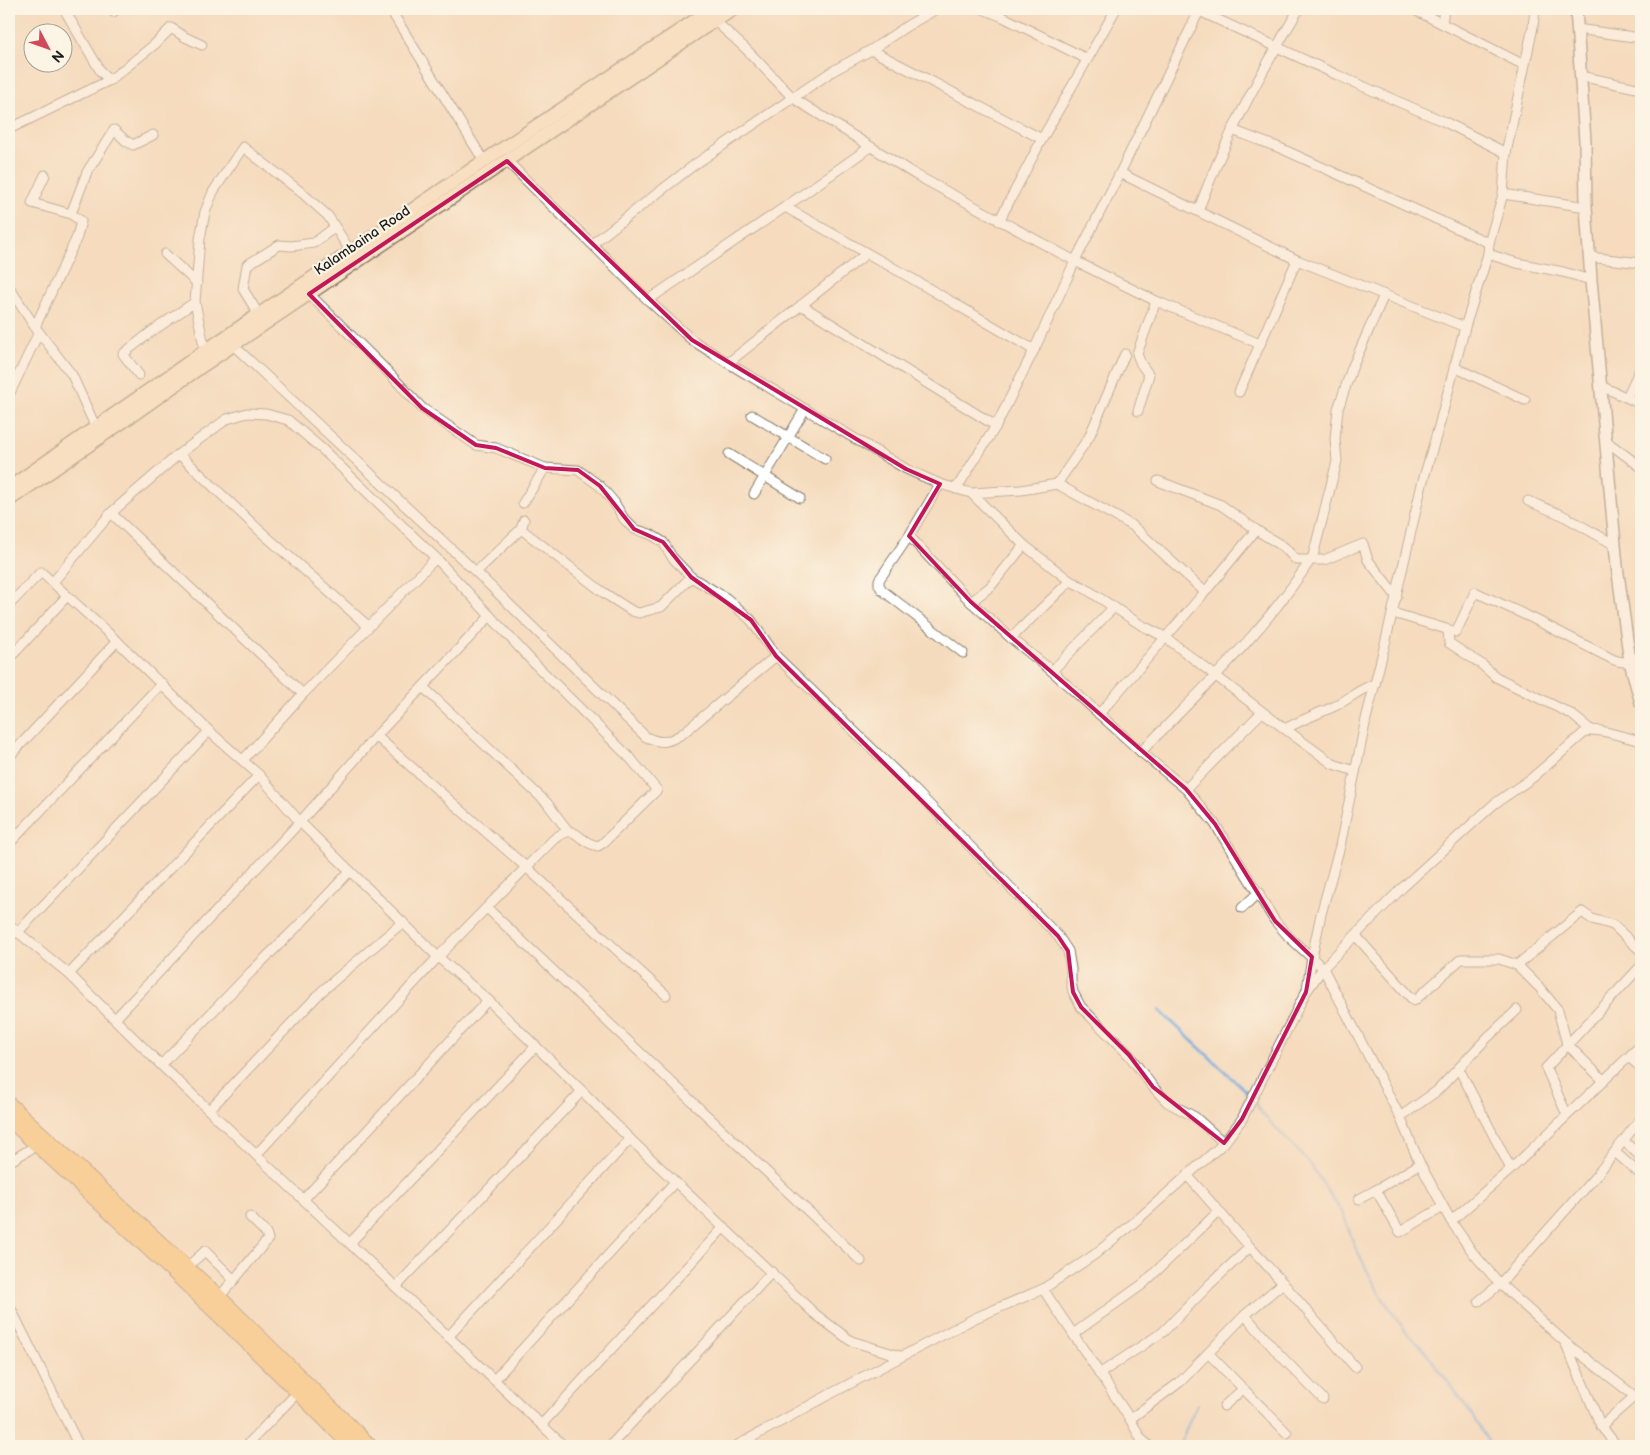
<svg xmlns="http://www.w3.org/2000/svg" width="1650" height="1455" viewBox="0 0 1650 1455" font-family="'Balsamiq Sans',sans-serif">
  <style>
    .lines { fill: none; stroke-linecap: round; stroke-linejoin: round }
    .stream { stroke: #6caade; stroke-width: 2.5 }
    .minor-casing { stroke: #887c6d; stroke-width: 11 }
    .tertiary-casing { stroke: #887c6d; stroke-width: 14 }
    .secondary-casing { stroke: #887c6d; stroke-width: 15 }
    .primary-casing { stroke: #887c6d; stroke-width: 16 }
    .minor { stroke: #fff; stroke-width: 9 }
    .tertiary { stroke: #fff; stroke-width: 11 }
    .secondary { stroke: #fde5c5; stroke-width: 12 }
    .primary { stroke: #fabe6d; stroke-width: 14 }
    .marked { fill: none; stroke: #c2185b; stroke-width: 4; stroke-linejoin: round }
    .labels { text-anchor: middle; stroke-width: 4.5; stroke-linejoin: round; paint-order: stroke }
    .street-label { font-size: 14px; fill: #1c1c1c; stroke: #fcf5e5 }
  </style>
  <rect width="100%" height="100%" fill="#fcf5e5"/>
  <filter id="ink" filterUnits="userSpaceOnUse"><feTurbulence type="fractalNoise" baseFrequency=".02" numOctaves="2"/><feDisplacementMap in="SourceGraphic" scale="10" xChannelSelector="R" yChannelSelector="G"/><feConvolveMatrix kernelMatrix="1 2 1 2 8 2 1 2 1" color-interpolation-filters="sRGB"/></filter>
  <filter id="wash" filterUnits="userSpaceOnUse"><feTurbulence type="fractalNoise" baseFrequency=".0096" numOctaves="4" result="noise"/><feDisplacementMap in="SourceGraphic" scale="20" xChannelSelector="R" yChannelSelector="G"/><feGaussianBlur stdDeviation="1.12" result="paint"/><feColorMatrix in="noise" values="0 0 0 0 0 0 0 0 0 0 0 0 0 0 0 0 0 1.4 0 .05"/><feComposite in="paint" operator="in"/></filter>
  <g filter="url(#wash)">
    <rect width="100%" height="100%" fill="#f5dbbe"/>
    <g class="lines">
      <g class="stream">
        <polyline points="1159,1010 1250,1095"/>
        <polyline points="1256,1104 1260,1111 1310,1164 1343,1214 1355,1247 1379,1293 1406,1332 1426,1352 1464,1403 1491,1446"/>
        <polyline points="1179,1446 1197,1404"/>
      </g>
    </g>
  </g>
  <g filter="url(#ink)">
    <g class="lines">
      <g class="minor-casing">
        <g id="minor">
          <polyline points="64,9 101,72 110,80"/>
          <polyline points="390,9 484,161"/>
          <polyline points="983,9 1003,17 1087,59"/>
          <polyline points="1195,9 1337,75 1445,122 1506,153"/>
          <polyline points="1413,9 1524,65"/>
          <polyline points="113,12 117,9"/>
          <polyline points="714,20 745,48 793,98 916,175 1075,261 1156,301 1260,344"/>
          <polyline points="1442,23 1444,9"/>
          <polyline points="1577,29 1641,38"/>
          <polyline points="871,50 1042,139"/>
          <polyline points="1580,76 1641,89"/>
          <polyline points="9,129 110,80 154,45 171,28 185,37 202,45"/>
          <polyline points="1232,130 1280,148 1489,243"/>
          <path d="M 507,161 L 543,197 L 592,244 L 648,300 L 692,340 L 728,363 L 906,469 L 940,484 L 971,493 L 1024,545 L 1070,581 L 1083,587 L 1141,625 L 1165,637 L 1285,729 C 1301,720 1317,714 1333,707 C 1348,700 1359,689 1375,684"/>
          <polyline points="1120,173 1297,260 1465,327"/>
          <polyline points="45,175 32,203 71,214"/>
          <polyline points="1503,194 1586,207"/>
          <polyline points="785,207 904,274 1034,350"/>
          <path d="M 1198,211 C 1224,140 1260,74 1299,9"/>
          <polyline points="999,221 1042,139 1116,9"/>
          <polyline points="592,244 694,165 831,72 871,50 907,26 936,9"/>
          <polyline points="165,254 197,283"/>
          <polyline points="1488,254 1517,263 1563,272 1591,280"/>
          <polyline points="1589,257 1641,263"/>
          <polyline points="9,287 35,327 72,375 96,428"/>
          <polyline points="309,294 387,371 422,408 476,445 496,448 545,468 578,470 600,486 614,502 624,519 634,529 650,534 663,542 672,557 691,577"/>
          <polyline points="648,300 785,207 870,147"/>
          <polyline points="801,305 996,426"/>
          <polyline points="259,315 243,289 247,265 279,245 291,246 314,243 335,227"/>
          <polyline points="35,327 77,237 81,221 71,214 87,172 114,130 126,141 133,145 153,135"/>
          <path d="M 233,345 L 476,572 L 646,737 C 662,744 667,743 682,734 L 776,656"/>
          <polyline points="205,351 195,302 200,239 205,212 213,192 243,147 301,192 328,216 351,252"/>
          <polyline points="728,363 866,254"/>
          <polyline points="1454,367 1525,400"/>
          <polyline points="139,375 123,354 151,332 195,302"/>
          <polyline points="1601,386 1641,404"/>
          <polyline points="1239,392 1297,260"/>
          <polyline points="9,395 39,332"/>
          <polyline points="1627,397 1641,367"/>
          <polyline points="1138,411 1149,375 1141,364 1137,354 1156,301"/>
          <polyline points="752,415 825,459"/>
          <polyline points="1606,441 1641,467"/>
          <polyline points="179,454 259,530 368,626"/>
          <polyline points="729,454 800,498"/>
          <polyline points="1158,481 1221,505 1256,530 1284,547 1296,560 1324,560 1363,544 1368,560 1397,597"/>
          <polyline points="940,484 909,536 971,602 1011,638 1052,671 1141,752 1186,789 1215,824 1275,921 1289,937 1323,968 1400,1117 1420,1164 1451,1221 1473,1253 1500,1284 1565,1342 1601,1426 1617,1446"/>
          <polyline points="1057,484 1089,437 1125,354"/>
          <polyline points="956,489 996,426 1034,350 1075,261 1120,173 1200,9"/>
          <polyline points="971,493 1021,490 1057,484 1133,526 1205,592"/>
          <polyline points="754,494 805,409"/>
          <polyline points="1528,501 1562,515 1615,545"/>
          <polyline points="523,503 545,468"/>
          <polyline points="111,513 303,694"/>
          <polyline points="524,520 521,529 604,593 632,611 639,613 661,607 691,577 726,598 751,620 776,656 912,787 1058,936 1068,951 1071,969 1071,982 1073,992 1081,1007 1129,1055 1153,1087 1167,1102 1195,1117 1224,1143"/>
          <polyline points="909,536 879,580 879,585 882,590 963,653"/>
          <polyline points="476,572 521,529"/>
          <path d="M 53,582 L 111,513 L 179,454 L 227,419 L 247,413 L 266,414 L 288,420 L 322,449 L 436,558 L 531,660 L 631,759 L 657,790 L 603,843 L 598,846 C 575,842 578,821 554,839 L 438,957 L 256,1155"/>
          <polyline points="971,602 991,586 1024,545"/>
          <polyline points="9,605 41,572 117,641 209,731 259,775 300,822 438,957 488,1000 582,1091 630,1139 815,1314 851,1341 900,1356"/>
          <path d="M 1393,613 L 1456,632 L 1475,592 L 1532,618 L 1614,660 C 1627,664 1630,662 1641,655"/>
          <polyline points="1448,630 1449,643 1481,664 1496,677 1571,714 1591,730"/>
          <polyline points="1011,638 1070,581"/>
          <polyline points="9,659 67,596"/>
          <polyline points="1052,671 1114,607"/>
          <polyline points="423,687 547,803 568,831"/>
          <polyline points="1099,714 1205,592 1256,530"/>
          <polyline points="1285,729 1333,764 1355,771"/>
          <polyline points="376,736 526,867 666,995"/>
          <path d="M 1141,752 C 1201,690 1266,630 1313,556 L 1337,461 L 1335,439 L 1338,409 L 1352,368 L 1384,295"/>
          <polyline points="9,757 117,641"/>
          <polyline points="243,760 303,694 436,558"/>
          <polyline points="1186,789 1262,712"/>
          <polyline points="9,844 162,683"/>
          <polyline points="487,908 861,1261"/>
          <polyline points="1242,908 1259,892"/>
          <polyline points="9,925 69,974 161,1065 564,1446"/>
          <polyline points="17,933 209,731"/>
          <polyline points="1356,936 1414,1001 1461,959 1499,959 1517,965 1582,912 1592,919 1613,925 1641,951"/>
          <polyline points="1517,965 1539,987 1558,1010 1567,1044 1604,1081"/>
          <polyline points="69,974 259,775"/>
          <polyline points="1307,989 1312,957 1321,914 1340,846 1366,719 1385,644 1422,484 1439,426 1465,327 1488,254 1489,243 1503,194 1506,153 1533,27 1535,9"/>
          <polyline points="115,1019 300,822 376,736 490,616"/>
          <polyline points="1629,1057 1641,1068"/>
          <polyline points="161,1065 251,972 301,923 350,871"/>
          <polyline points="1459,1069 1511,1169"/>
          <polyline points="210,1109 322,991 403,922"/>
          <polyline points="1567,1115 1546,1068 1641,966"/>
          <polyline points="1400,1117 1437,1091 1487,1038 1517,1010"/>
          <polyline points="1624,1141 1641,1157"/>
          <polyline points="1615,1152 1641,1175"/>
          <polyline points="9,1162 37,1145"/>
          <polyline points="1420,1164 1376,1190 1400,1232 1443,1207"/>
          <polyline points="1187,1175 1250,1247 1283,1283 1355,1367"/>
          <polyline points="1359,1199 1376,1190"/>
          <polyline points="303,1200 488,1000"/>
          <polyline points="1451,1221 1511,1169 1641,1045"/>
          <polyline points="350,1243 536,1046"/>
          <polyline points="187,1267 205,1251 234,1280 219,1297"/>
          <polyline points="234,1280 268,1239 266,1233 250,1217"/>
          <polyline points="396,1287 582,1091"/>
          <polyline points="1043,1289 1130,1419 1141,1439 1149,1446"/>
          <polyline points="1479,1301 1500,1284 1596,1176 1641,1118"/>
          <polyline points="9,1305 79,1446"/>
          <polyline points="1245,1315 1276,1351 1323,1399"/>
          <polyline points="1073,1334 1143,1284 1219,1211"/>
          <polyline points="448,1337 630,1139"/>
          <polyline points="1566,1343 1641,1401"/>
          <polyline points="1208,1353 1287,1433"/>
          <polyline points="1099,1374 1163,1332 1210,1284 1250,1247"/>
          <polyline points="495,1379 675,1182"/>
          <polyline points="1224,1406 1243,1389"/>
          <polyline points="1130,1419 1180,1382 1245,1315 1283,1283"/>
          <polyline points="542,1424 724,1227"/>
          <polyline points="1601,1426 1635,1396"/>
          <polyline points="246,1446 298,1392"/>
          <polyline points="610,1446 772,1272"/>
          <polyline points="736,1446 836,1391 975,1318 1043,1289 1094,1255 1137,1220 1224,1143 1242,1119 1306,992 1323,968 1402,888 1494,804 1532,778 1584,733 1591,730 1602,731 1641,741"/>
        </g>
      </g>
      <g class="tertiary-casing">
        <polyline id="tertiary" points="1576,9 1585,141 1586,207 1591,280 1617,566 1630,662 1641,703"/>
      </g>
      <g class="secondary-casing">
        <g id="secondary">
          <polyline points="9,488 205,351 484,161 712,9"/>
          <polyline points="9,500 131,416 202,366 711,23 734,9"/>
        </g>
      </g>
      <g class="primary-casing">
        <g id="primary">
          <polyline points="9,1104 219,1297 370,1446"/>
          <path d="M 9,1119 C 125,1226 241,1333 351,1446"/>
        </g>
      </g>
      <use href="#minor" class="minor"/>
      <use href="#tertiary" class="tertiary"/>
      <use href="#secondary" class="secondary"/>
      <use href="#primary" class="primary"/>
    </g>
  </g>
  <path d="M0 0H1650V1455H0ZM 507,161 L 692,340 L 906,469 L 940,484 L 909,536 L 971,602 L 1186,789 L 1215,824 L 1275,921 L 1312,957 L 1306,992 L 1242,1119 L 1224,1143 L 1153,1087 L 1129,1055 L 1081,1007 L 1073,992 L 1068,951 L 1058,936 L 776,656 L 751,620 L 691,577 L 663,542 L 634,529 L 600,486 L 578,470 L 545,468 L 496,448 L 476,445 L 422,408 L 309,294 Z" fill="#f5dbbe" fill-opacity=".55" fill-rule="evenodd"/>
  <path class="marked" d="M 507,161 L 692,340 L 906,469 L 940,484 L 909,536 L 971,602 L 1186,789 L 1215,824 L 1275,921 L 1312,957 L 1306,992 L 1242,1119 L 1224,1143 L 1153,1087 L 1129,1055 L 1081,1007 L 1073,992 L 1068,951 L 1058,936 L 776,656 L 751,620 L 691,577 L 663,542 L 634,529 L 600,486 L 578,470 L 545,468 L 496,448 L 476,445 L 422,408 L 309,294 Z"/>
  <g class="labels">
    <g class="street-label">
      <text transform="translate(362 240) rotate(-34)" y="5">Kalambaina Road</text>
    </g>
  </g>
  <rect width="1650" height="1455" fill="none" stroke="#fcf5e5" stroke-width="30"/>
  <g transform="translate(48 48) rotate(131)"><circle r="24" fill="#fcf5e5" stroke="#a29e95"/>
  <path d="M0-4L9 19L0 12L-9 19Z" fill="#d1495b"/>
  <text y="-8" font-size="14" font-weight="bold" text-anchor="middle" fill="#1c1c1c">N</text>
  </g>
</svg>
